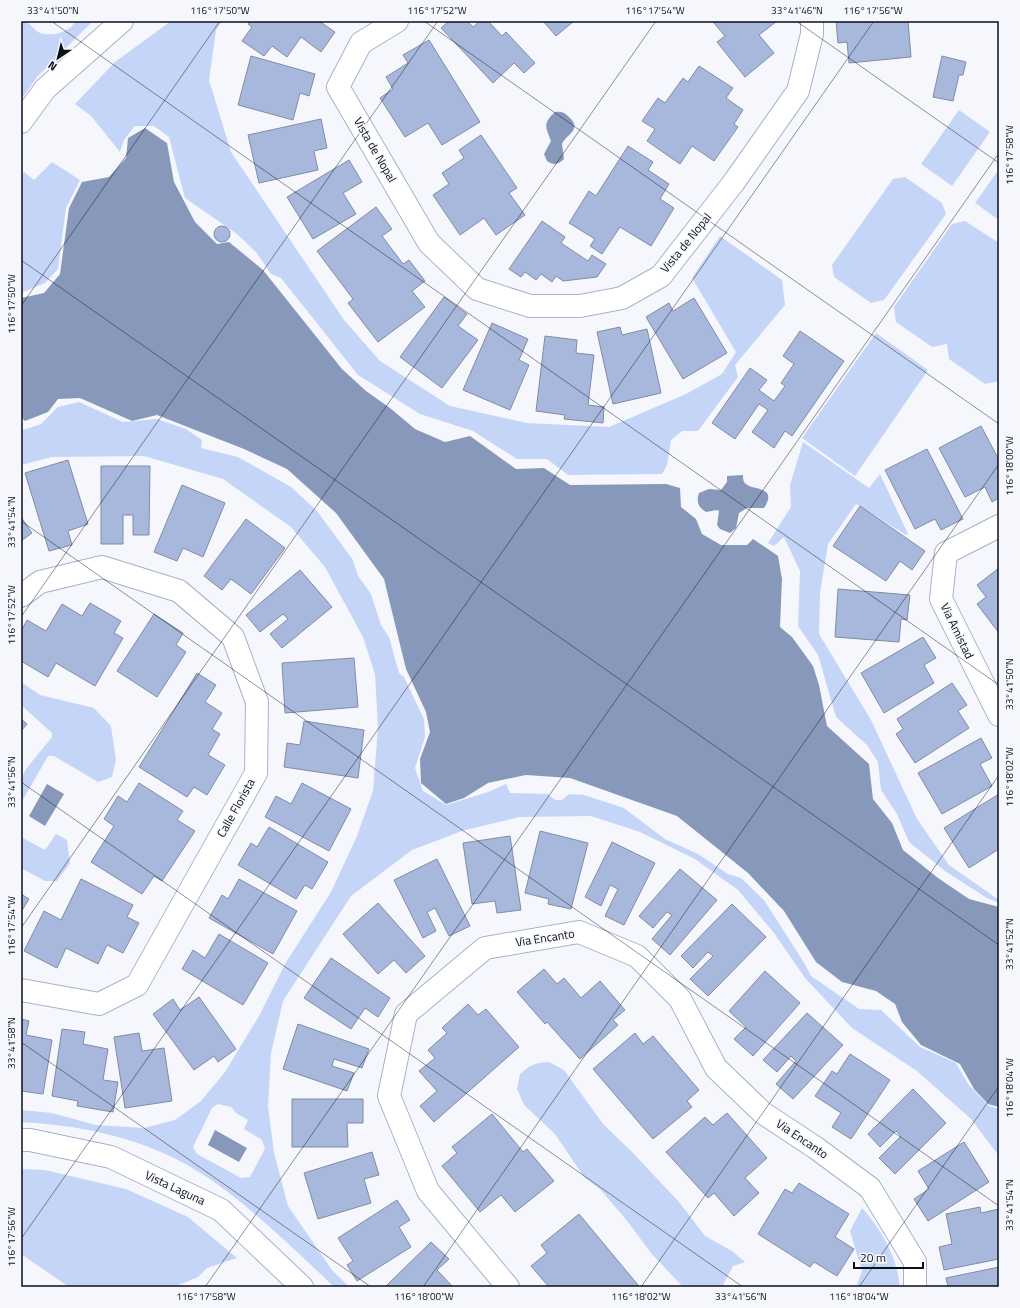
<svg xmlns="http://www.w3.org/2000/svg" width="1020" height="1308" viewBox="0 0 1020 1308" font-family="'Titillium Web',sans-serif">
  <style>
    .green { fill: #c5d5f8; fill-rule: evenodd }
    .water { fill: #8898bb }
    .building { fill: #a7b8dc; stroke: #808ca6 }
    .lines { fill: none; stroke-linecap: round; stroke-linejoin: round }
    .minor-casing { stroke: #a6b2ce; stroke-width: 24 }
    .minor { stroke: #fff; stroke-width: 22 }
    .ticks { fill: none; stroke: #0b0f18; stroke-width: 1; stroke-opacity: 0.45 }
    .labels { text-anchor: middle; stroke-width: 3; stroke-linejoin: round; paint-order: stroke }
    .street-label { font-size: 12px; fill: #0b0f18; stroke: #f5f7fd }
    .neatline { fill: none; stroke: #0b0f18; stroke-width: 1.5 }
    .ticks-label { font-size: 10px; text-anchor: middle; fill: #0b0f18 }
  </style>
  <rect width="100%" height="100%" fill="#f5f7fd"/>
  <g class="green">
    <path d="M 21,21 L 26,21 C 30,24 34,29 38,32 C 50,38 70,32 76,21 L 93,21 L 37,77 L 21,100 Z"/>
    <polygon points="171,21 222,21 216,30 209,80 231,152 344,320 380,361 450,406 527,423 609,427 686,394 722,374 736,352 692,278 720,236 782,280 785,305 735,365 738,377 698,431 682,431 671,440 667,465 662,474 568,475 547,459 517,459 473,431 420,414 358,375 281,278 271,274 256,252 237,234 185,198 169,137 154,126 135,126 124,140 120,152 91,116 75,104 115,62"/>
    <polygon points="959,110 990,132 952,186 921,164"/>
    <polygon points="52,162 80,180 66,208 58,269 45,283 21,293 21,177 24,172 34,180"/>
    <polygon points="999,169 999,220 975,203"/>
    <polygon points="905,177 942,203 946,214 884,300 871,303 834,277 832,265 893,179"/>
    <polygon points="965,221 999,243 999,381 985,384 949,359 947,344 932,347 896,322 894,307 952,224"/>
    <polygon points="876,333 928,370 855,476 802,438"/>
    <path d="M 79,402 L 123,422 L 157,419 L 186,429 L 202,440 L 201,448 L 238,457 L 291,487 L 317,511 L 353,560 L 358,576 L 371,594 L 381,625 L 389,637 L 399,673 L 404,677 L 424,719 L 425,737 L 415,768 L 423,791 L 446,805 L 488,792 L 506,784 L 510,793 L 548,794 L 555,800 L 562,800 L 569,794 L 584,795 L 624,808 L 665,839 L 698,854 L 728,874 L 741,878 L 764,900 L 803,961 L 811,976 L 859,1009 L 881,1010 L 920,1047 L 956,1063 L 968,1084 L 989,1106 L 999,1109 L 999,1156 L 971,1119 L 917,1071 L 852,1028 L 805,978 L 774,933 L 738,890 L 695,859 L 640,832 L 591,816 L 519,817 L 462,831 L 412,850 L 351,896 L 283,1001 L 271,1053 L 268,1106 L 274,1153 L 288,1206 L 332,1270 L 349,1287 L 334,1287 C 318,1271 300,1255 283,1239 C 250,1209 217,1180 176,1159 C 128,1135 75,1125 21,1122 L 21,1110 L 52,1113 L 96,1125 L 144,1128 L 175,1120 L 201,1101 L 225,1072 L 259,1016 L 285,964 L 331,892 L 357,836 L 373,791 L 378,727 L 375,674 L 363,637 L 325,567 L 291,527 L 223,479 L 144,456 L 52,457 L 21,465 L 21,428 L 23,430 L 41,424 L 58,407 ZM 218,1104 L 231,1107 L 236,1113 L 248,1120 L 244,1129 L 262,1140 L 265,1149 L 250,1177 L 241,1178 L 197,1154 L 193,1147 L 212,1108 Z"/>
    <polygon points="803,442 869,488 880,474 908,534 906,535 856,504 828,544 820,593 819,634 871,720 917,819 949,865 999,900 999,903 987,898 945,871 909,842 897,814 881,790 878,762 867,745 836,717 818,655 798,626 800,571 784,537 774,546 768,543 791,507 790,485"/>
    <polygon points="21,682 40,695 94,708 111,726 116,760 112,777 98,782 54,756 48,756 21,803 21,780 26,769 52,737 52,733 21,705"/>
    <polygon points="56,834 67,840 70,863 57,881 45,881 21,868 21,837 45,850"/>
    <polygon points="549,1062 564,1070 603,1124 632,1152 679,1202 705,1236 732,1251 745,1262 733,1266 722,1287 683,1287 651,1253 628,1222 601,1190 584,1177 555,1134 524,1105 517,1089 520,1074 530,1066 539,1063"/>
    <polygon points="21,1169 45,1170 126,1189 188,1217 237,1258 207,1268 198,1277 174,1287 69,1287 21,1254"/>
    <path d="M 862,1208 C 882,1230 897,1257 900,1287 L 856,1287 L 862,1271 L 850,1231 Z"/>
  </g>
  <g class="water">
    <path d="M 555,112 C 560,111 565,112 569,117 C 583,130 566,134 562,144 L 564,159 C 559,164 554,166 547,161 L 544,154 L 551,141 C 546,127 542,124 555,112 Z"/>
    <polygon points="145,128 167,143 174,182 195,222 217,244 229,242 263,270 342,369 366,391 390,408 415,429 445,442 470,436 516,469 544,468 570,485 666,484 680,488 681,507 696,519 702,534 721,545 747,545 753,539 778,556 782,579 780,627 792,637 813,666 819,685 827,726 869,764 873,799 892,823 903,850 938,878 969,899 999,907 999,1107 988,1104 974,1089 960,1064 921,1045 902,1022 895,1004 876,991 842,982 816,962 784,911 748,873 677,816 570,778 526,775 488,783 464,798 446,804 421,783 420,759 430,732 426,712 406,669 384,579 336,513 287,469 244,449 157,415 132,421 80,398 58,399 48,412 25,421 21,417 21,298 44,293 60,274 69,208 82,182 109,177 126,158 128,138"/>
    <path d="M 743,475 C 743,479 743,482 746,484 C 751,490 779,486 764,508 L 747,508 L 739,513 L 736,528 L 730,533 L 720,529 L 717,525 L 719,511 L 717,510 L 706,512 C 698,507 696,502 699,493 L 709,489 L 721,490 L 727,482 L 727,476 Z"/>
    <polygon points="47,784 64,794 45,826 29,816"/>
    <polygon points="215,1130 247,1148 239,1162 208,1145"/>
  </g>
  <g class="building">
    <polygon points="250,21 319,21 335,32 321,52 301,37 287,57 272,46 264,56 242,41 252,27 248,24"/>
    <polygon points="449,21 467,21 473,27 480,21 488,21 502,36 506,32 535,63 524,73 514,63 493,83 441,28"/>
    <polygon points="543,21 574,21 556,36"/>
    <polygon points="715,21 777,21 759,35 774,53 745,77 717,42 725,36 713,22"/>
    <polygon points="836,21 908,21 911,57 849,63 847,42 838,43"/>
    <polygon points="429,40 480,122 442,145 428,123 405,137 380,98 393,89 386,77 408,63 403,55"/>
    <polygon points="251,56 315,74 309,96 300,93 293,120 238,105"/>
    <polygon points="942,56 966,62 963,75 959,75 953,101 933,97"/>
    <polygon points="699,66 733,88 726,98 743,110 734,124 738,127 714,161 692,146 680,164 647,141 655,129 642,121 658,98 665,103 683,78 688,82"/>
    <polygon points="321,119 327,148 314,151 318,170 259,183 248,135"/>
    <polygon points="481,135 517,188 509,193 525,215 496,235 484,218 460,235 433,195 449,184 442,173 464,158 459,150"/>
    <polygon points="628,146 653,162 648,170 669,184 660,199 674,208 651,246 620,227 602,254 590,246 595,239 569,223 589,191 596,196"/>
    <polygon points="349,160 362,182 343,193 356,214 313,239 287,197"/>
    <polygon points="376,207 392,229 382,236 403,264 409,260 425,281 412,291 425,307 378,342 348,303 353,299 317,251"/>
    <polygon points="542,221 565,237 561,243 588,261 592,255 606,264 597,277 563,281 556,276 552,282 541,274 536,280 525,272 521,277 509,269"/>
    <circle cx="222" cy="234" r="8"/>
    <polygon points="444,297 467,314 458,326 478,340 442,388 400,357"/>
    <polygon points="694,298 727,353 683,379 646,317 669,303 673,311"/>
    <polygon points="492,323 528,339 519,360 529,365 510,410 463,390"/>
    <polygon points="620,327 622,335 647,329 661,393 613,404 597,332"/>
    <polygon points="800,331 844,361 792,436 785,431 774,448 752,432 768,410 759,404 735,439 712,423 750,368 767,380 759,390 774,401 785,386 781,383 794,364 783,356"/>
    <polygon points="545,336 577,340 576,353 594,355 588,405 604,407 603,423 564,419 565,415 536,411"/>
    <polygon points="981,426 999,460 999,498 992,502 985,487 965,497 939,448"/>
    <polygon points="927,449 963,519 941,530 935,519 915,529 885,470"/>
    <polygon points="68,460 88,524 68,531 72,545 49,551 25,473"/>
    <polygon points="101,466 150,466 149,535 133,535 133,515 123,515 123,544 101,544"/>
    <polygon points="182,485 225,503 203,557 183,548 177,561 154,552"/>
    <polygon points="860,506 925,551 912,570 900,561 886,581 833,546"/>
    <polygon points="21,517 32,533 21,541"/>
    <polygon points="246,519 285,548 251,594 231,579 222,590 204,576"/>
    <polygon points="999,568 999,633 977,604 986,597 977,585"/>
    <polygon points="300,570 332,607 282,648 270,634 288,619 283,614 260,632 246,615"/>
    <polygon points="838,589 910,595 907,620 901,619 899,642 835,637"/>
    <polygon points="90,603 121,621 114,633 123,638 95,686 56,663 48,677 21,661 21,631 27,620 46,631 62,604 82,616"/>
    <polygon points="154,614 183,633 176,645 186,652 157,697 117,671"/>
    <polygon points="923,637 936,658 924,665 934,683 884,713 861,673"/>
    <polygon points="354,658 358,707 285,713 282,663"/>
    <polygon points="197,673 216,685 205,702 222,713 212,729 220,734 208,755 225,765 207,795 194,787 187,797 139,767"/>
    <polygon points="952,683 967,705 958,711 969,728 915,763 896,734 903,729 897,719"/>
    <polygon points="21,719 27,724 21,731"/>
    <polygon points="304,721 364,730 358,778 284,767 287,743 300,745"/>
    <polygon points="981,738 992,758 980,764 992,786 942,814 918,773"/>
    <polygon points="139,783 183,811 177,820 195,831 162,881 154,876 142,894 91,862 114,826 104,819 118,796 127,802"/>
    <polygon points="302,783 351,809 329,851 265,817 276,796 291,804"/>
    <polygon points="999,794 999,849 969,868 944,828"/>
    <polygon points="269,827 328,862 312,889 305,885 296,899 238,865 251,843 257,847"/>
    <polygon points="540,831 588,843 571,909 548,904 549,899 525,893"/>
    <polygon points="510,836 521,910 497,913 495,901 472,904 463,843"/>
    <polygon points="612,842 655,863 624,925 605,916 618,889 610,885 601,906 585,897"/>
    <polygon points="437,859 470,926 449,936 435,908 427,912 436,931 423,938 394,880"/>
    <polygon points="680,869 717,900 670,955 652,939 672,915 667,912 653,928 639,916"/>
    <polygon points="81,879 133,905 127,917 139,923 123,953 107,945 98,964 66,948 57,968 24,951 44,911 61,920"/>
    <polygon points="239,879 297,911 273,954 209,918 222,895 228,899"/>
    <polygon points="21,894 29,899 21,912"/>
    <polygon points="378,903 425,956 406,973 394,960 378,974 343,934"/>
    <polygon points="732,904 766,937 708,996 690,979 713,956 708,952 693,968 681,956"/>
    <polygon points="219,934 268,963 243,1005 182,969 193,950 205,958"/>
    <polygon points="331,958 390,998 378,1017 365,1008 351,1029 304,998"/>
    <polygon points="544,969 557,984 564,978 581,998 600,981 625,1010 613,1020 618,1025 580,1059 547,1022 545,1024 517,992"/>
    <polygon points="765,971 800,1003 753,1056 734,1039 746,1027 729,1011"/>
    <polygon points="199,997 236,1049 218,1062 214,1056 194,1070 153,1014 173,999 180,1010"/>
    <polygon points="468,1004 478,1015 486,1009 519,1047 434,1122 420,1106 437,1091 419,1071 435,1058 428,1050 447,1033 442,1028"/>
    <polygon points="807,1013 843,1045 793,1099 776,1084 796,1061 791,1056 777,1072 763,1060"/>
    <polygon points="21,1019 29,1021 26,1035 52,1040 43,1094 21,1091"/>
    <polygon points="298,1024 369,1049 362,1068 334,1059 332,1066 354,1073 347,1091 283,1069"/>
    <polygon points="62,1029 85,1032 83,1044 108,1049 103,1080 118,1082 113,1112 77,1106 78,1101 52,1096"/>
    <polygon points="139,1033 142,1051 164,1048 172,1101 125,1108 114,1037"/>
    <polygon points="635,1033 643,1044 653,1036 699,1090 687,1101 692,1107 653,1139 593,1069"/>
    <polygon points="850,1054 890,1080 851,1139 832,1127 841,1113 815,1096 832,1071 837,1074"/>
    <polygon points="913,1089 946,1123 895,1174 879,1158 901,1136 896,1131 880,1147 868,1134"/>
    <polygon points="292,1099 363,1099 363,1123 347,1123 348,1147 292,1147"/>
    <polygon points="727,1113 767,1158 745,1178 759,1193 734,1216 714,1193 708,1198 666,1152 705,1117 713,1125"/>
    <polygon points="492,1114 523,1152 527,1149 554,1181 515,1212 501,1195 480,1212 442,1166 457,1153 452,1147"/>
    <polygon points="964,1142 989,1182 928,1221 914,1199 929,1189 918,1171"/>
    <polygon points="372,1152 379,1175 364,1179 371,1203 318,1219 304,1173"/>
    <polygon points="799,1183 849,1214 835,1237 854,1249 837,1276 814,1262 810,1267 758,1234 785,1189 792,1193"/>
    <polygon points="397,1200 410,1220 399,1227 411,1247 357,1281 347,1265 353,1261 338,1238"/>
    <polygon points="980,1207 981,1213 999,1209 999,1259 944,1270 939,1247 952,1244 946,1214"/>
    <polygon points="579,1214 638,1285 636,1287 549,1287 531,1266 547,1253 541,1245"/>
    <polygon points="431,1242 449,1259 437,1270 453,1287 385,1287"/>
    <polygon points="999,1267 999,1287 948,1287 946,1278"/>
  </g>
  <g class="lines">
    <g class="minor-casing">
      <g id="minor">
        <polyline points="397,21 361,43 338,87 429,243 477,289 530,306 580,306 622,298 661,276 734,182 798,91 812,34 812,21"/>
        <polyline points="21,122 45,89 122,21"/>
        <polyline points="999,526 946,553 941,599 999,715"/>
        <polyline points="21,596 40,582 102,567 179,591 233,637 257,702 256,773 137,985 99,1004 21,990"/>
        <polyline points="21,1140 30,1140 111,1157 221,1210 302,1287"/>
        <polyline points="508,1287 428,1191 389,1096 406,1014 485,948 579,932 637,956 680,999 716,1068 763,1113 816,1148 870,1188 915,1262 915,1287"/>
      </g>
    </g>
    <use href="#minor" class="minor"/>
  </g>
  <path class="ticks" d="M 51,21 L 999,685M 424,21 L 999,424M 796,21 L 999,163M 21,260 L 999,945M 21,306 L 220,21M 21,521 L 999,1206M 21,617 L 438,21M 21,782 L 743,1287M 21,928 L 656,21M 21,1042 L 371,1287M 21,1239 L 874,21M 205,1287 L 999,153M 423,1287 L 999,464M 641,1287 L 999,775M 859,1287 L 999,1086"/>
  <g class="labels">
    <g class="street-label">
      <text transform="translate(375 150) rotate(60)" y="4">Vista de Nopal</text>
      <text transform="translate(686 243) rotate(-51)" y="4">Vista de Nopal</text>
      <text transform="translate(957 631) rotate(64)" y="4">Via Amistad</text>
      <text transform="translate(236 808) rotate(-61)" y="4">Calle Florista</text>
      <text transform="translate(545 938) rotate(-9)" y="4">Via Encanto</text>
      <text transform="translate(802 1139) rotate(34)" y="4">Via Encanto</text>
      <text transform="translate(175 1188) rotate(25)" y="4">Vista Laguna</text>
    </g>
  </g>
  <rect width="1020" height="1308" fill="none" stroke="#f5f7fd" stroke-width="44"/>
  <g transform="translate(58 58) rotate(215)" stroke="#f5f7fd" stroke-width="3" paint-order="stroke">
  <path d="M0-3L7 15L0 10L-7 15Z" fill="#0b0f18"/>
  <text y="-6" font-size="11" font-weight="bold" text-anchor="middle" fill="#0b0f18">N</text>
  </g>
  <path d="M854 1262v6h69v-6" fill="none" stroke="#0b0f18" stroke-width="2"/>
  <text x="860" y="1262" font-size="12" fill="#0b0f18" stroke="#f5f7fd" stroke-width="3" paint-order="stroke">20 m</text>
  <rect x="22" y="22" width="976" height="1264" class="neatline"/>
  <g class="ticks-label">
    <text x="53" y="14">33°41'50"N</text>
    <text x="220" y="14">116°17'50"W</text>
    <text x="437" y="14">116°17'52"W</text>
    <text x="655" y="14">116°17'54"W</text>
    <text x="797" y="14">33°41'46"N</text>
    <text x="873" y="14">116°17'56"W</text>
    <text transform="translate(1009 155) rotate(-90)" y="4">116°17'58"W</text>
    <text transform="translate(11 304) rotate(-90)" y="4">116°17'50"W</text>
    <text transform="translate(1009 466) rotate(-90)" y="4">116°18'00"W</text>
    <text transform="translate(11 522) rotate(-90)" y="4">33°41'54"N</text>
    <text transform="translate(11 615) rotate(-90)" y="4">116°17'52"W</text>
    <text transform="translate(1009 684) rotate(-90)" y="4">33°41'50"N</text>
    <text transform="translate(1009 777) rotate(-90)" y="4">116°18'02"W</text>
    <text transform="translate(11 782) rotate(-90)" y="4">33°41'56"N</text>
    <text transform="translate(11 926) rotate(-90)" y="4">116°17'54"W</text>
    <text transform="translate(1009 944) rotate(-90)" y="4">33°41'52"N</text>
    <text transform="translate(11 1043) rotate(-90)" y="4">33°41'58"N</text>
    <text transform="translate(1009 1088) rotate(-90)" y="4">116°18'04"W</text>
    <text transform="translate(1009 1205) rotate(-90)" y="4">33°41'54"N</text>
    <text transform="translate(11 1237) rotate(-90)" y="4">116°17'56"W</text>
    <text x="206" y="1300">116°17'58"W</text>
    <text x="424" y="1300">116°18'00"W</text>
    <text x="641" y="1300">116°18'02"W</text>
    <text x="741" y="1300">33°41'56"N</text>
    <text x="859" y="1300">116°18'04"W</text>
  </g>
</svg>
